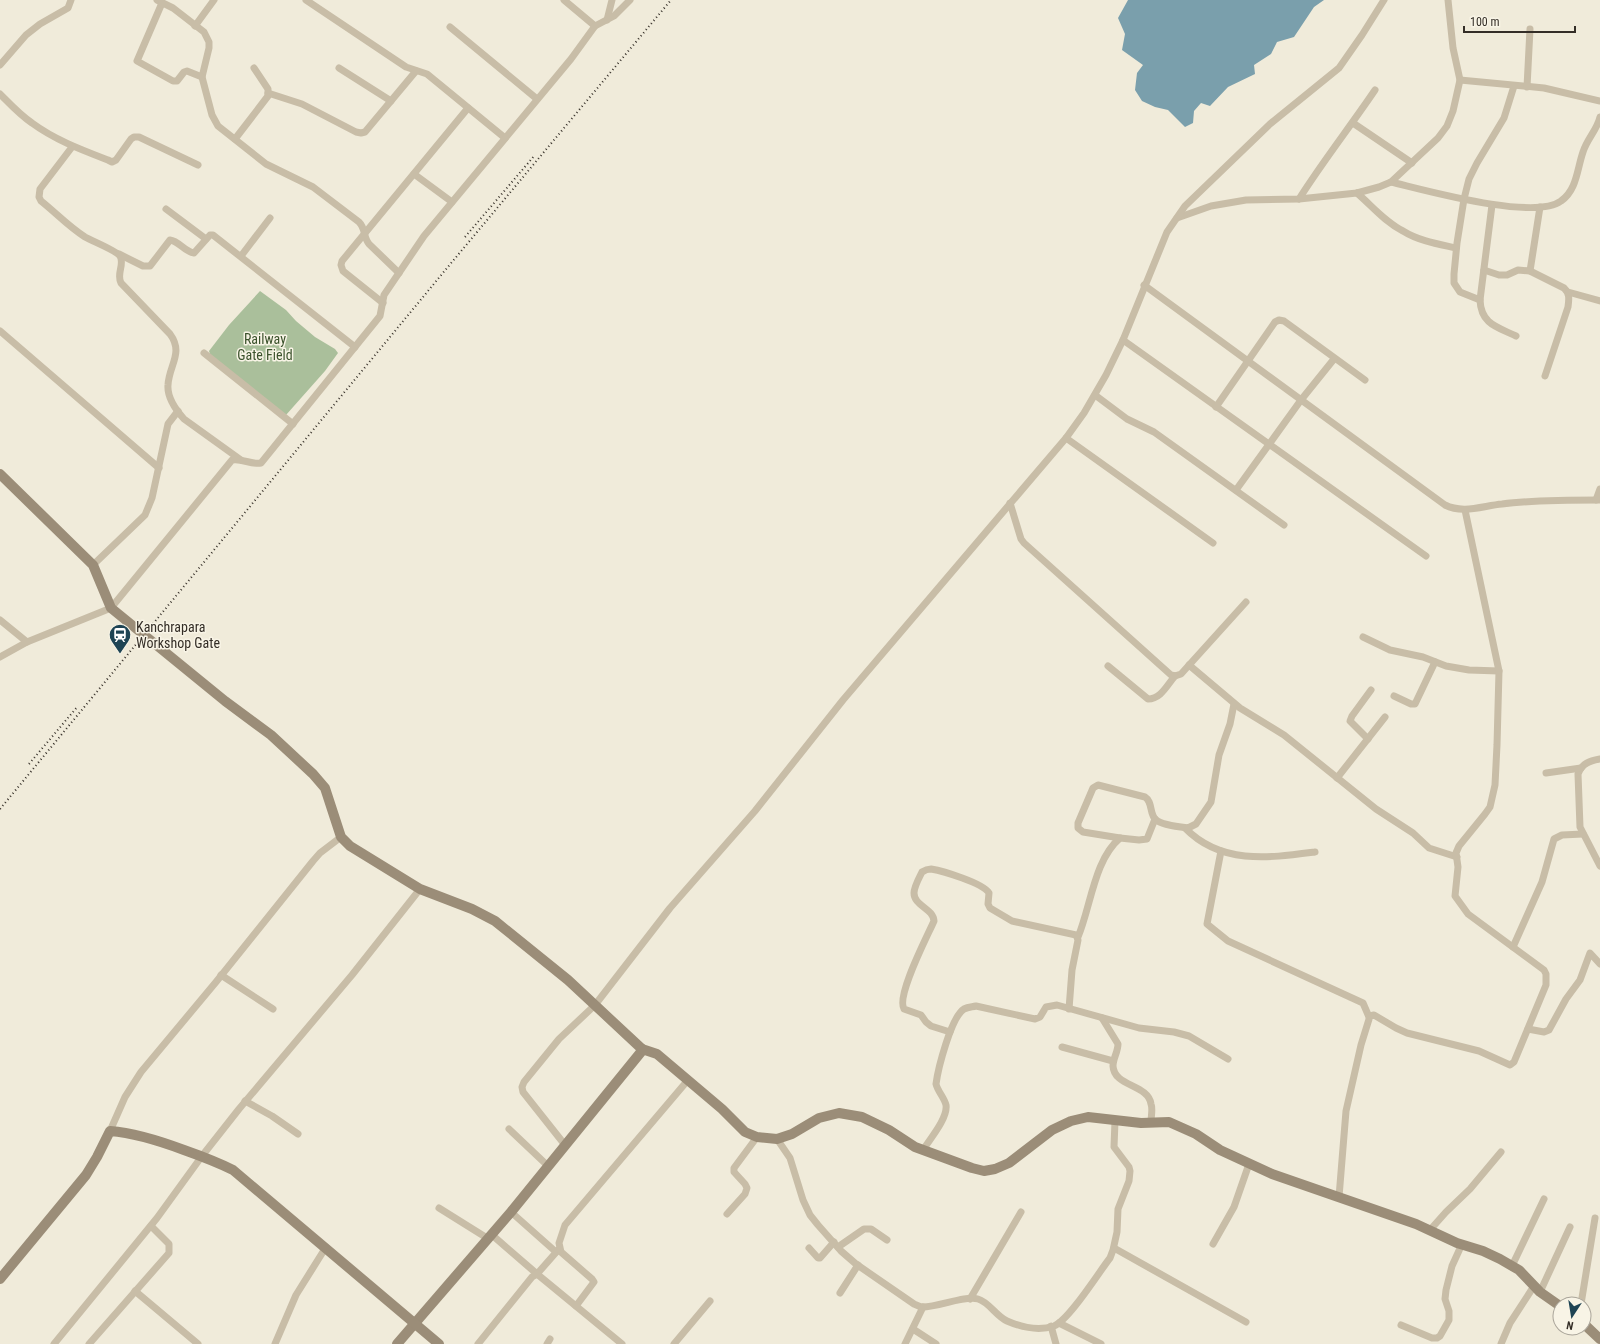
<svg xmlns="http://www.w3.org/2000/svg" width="1600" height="1344" viewBox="0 0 1600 1344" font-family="'Roboto Condensed',sans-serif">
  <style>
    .green { fill: #aabf9b }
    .water { fill: #7a9fac }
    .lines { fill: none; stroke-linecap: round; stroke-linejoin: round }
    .street { stroke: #c8bda7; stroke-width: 7 }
    .secondary { stroke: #9b8d78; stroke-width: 10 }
    .rail { stroke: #342e27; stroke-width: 2; stroke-dasharray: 1 3; stroke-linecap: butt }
    .labels { text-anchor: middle; stroke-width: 3; stroke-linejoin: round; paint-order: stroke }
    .park-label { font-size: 14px; fill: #3b522c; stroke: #f8f4e6 }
    .poi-label { font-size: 14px; fill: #342e27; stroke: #f8f4e6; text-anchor: start }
  </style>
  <rect width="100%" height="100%" fill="#f0ebda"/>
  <polygon class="green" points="260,291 286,310 296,321 315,337 335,349 338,353 325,371 286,415 211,357 209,351 229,325"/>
  <polygon class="water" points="1128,0 1324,0 1314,7 1294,37 1277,42 1271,54 1254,65 1255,74 1228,87 1210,106 1201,103 1194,111 1193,123 1185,127 1168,110 1155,107 1142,101 1135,90 1137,73 1143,65 1122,50 1125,34 1118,18"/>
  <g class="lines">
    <g class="street">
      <path d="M 157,0 L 173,8 L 204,32 L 209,42 L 209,48 L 202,77 L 212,115 L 218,126 L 266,164 L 313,187 L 359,222 C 366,229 363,237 369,244 L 399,273"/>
      <polyline points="306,0 406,67 427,74 505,138"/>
      <polyline points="564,0 595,26"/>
      <polyline points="162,3 137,61 173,81 177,81 184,72 187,71 202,77"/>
      <polyline points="607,20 612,0"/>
      <polyline points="195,26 214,0"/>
      <polyline points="450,27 537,99"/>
      <polyline points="0,65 26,35 40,24 68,8 71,0"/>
      <polyline points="339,68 391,101"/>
      <polyline points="1460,80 1544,88 1600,101"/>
      <polyline points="1527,87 1530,29"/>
      <polyline points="268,93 302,104 356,132 361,133 365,132 416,71"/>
      <path d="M 0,94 C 10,104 20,115 32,123 C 55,140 82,150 108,160 L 112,162 L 116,160 L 131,139 L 134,137 L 139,137 L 198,165"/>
      <polyline points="1353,123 1412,163"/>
      <polyline points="235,139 268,96 268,89 254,68"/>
      <path d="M 72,147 L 40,189 L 39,197 L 41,201 C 55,212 69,227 85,237 C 92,241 117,251 120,256 C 125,264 116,274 121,283 L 170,334 C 184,353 169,365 168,385 C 167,397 176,410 184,419 L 241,460"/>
      <polyline points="414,174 452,202"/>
      <path d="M 1391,182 C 1425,190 1534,221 1561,201 C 1577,190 1577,169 1583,152 C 1587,139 1597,130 1600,117"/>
      <path d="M 1357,193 C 1372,206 1385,222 1403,231 C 1419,241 1438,244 1456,248"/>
      <path d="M 1299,199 C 1323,161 1350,127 1375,90"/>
      <path d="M 1492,205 L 1480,300 C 1481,324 1497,327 1516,336"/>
      <polyline points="166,209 206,239"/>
      <polyline points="1177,218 1211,206 1246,200 1299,199 1357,193 1379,187 1391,182 1438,138 1447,126 1453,111 1460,80 1453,48 1448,0"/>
      <path d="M 119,254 L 143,266 L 150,266 L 170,240 C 179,241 185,252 194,253 L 210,235 L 213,235 L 355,347"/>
      <polyline points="241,256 270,218"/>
      <path d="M 1484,270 L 1499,275 L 1507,275 L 1518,270 L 1530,271 L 1564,288 C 1570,294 1569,299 1568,307 L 1545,376"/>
      <polyline points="1530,271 1540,207"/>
      <path d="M 1144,285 L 1445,505 C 1463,514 1482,506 1502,504 C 1534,500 1567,500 1600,500"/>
      <polyline points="1568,292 1600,301"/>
      <polyline points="1480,300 1460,292 1454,283 1454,274 1457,243 1464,199 1469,179 1477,163 1504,118 1514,86"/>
      <polyline points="383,303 343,271 341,265 342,261 468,108"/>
      <polyline points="0,331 159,468"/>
      <polyline points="1123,340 1426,556"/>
      <polyline points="204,353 293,424"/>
      <polyline points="1095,395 1127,419 1154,432 1284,525"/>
      <polyline points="1216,407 1275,322 1279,320 1284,321 1365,380"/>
      <polyline points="1066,438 1213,543"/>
      <polyline points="1236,490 1301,400 1334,359"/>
      <polyline points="1596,500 1600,489"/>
      <polyline points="1010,503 1021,539 1024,543 1171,675 1175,676 1181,674 1246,602"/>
      <polyline points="93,565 145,515 152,498 168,424 178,411"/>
      <path d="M 0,620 L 27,642 L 111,608 L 232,460 C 242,458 251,465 261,463 L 380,316 L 384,295 L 424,236 L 571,59 L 595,26 L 614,16 L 630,0"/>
      <polyline points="1363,637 1390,650 1423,657 1446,666 1469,670 1499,671"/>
      <polyline points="0,657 27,642"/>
      <polyline points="1189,665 1240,708 1284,735 1376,809 1413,833 1429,848 1457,857"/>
      <path d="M 1108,666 L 1148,699 C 1161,699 1167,685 1175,676"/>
      <polyline points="1394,696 1411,704 1415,704 1435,662"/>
      <polyline points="1368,739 1350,721 1352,716 1371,690"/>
      <path d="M 1600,759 C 1590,761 1582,763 1578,774 L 1580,827 L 1600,866"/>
      <polyline points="1546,773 1581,768"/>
      <polyline points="1337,778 1385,717"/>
      <path d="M 1185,828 C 1221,865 1269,858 1315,852"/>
      <path d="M 1120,838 L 1083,832 L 1078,828 L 1078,823 L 1093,788 L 1098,785 L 1145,797 C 1153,802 1149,814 1156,820 C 1162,825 1180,827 1188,828 L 1196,824 L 1211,802 L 1219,755 L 1230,724 L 1234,704"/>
      <polyline points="1221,851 1207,924 1228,941 1363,1003 1369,1017"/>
      <path d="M 1078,937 C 1091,906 1094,860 1120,838 L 1139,840 L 1147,839 L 1155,819"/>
      <polyline points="1513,947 1542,882 1554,839 1562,835 1583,834"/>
      <polyline points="221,975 273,1009"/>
      <path d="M 1102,1018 L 1118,1044 C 1118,1052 1113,1058 1113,1066 C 1114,1087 1148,1084 1151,1104 C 1153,1109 1151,1116 1151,1122"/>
      <polyline points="1528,1029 1544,1032 1549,1030 1566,999 1580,980 1590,953 1600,964"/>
      <path d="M 950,1032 L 931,1026 L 926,1022 L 921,1015 L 904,1009 C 896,996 927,937 934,921 C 933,908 914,906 914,893 C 914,887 919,878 922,872 C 925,870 928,869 931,869 C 943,871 983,883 989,893 L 988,904 L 990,908 L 1012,921 L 1076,935 L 1078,940 L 1072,970 L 1069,1009"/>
      <polyline points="1062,1047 1113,1061"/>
      <polyline points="245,1101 272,1116 298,1134"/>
      <polyline points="509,1129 548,1166"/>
      <polyline points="110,1131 125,1097 141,1072 216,982 313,861 320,853 341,837"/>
      <path d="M 777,1139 L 790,1158 L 803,1200 L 810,1215 L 818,1225 L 841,1251 L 856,1264 L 914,1304 L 921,1307 C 937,1308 964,1295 978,1299 C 989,1302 996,1316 1007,1321 C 1021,1327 1039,1331 1054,1326 C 1069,1320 1099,1272 1110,1258 L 1113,1250 L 1117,1232 L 1118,1209 L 1129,1181 L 1130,1171 L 1129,1167 L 1114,1147 L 1115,1121"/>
      <polyline points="565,1145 523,1092 522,1087 524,1082 559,1039 595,1005 670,908 755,811 843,700 1066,438 1084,413 1106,375 1123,340 1167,232 1185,206 1270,124 1339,68 1362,35 1384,0"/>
      <path d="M 923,1150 C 930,1139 948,1118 946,1105 C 944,1097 938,1092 936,1084 C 938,1069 951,1017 964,1009 C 968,1007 972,1007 976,1006 L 1035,1019 L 1040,1017 L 1046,1007 L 1057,1005 L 1139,1028 L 1174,1032 L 1189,1036 L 1228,1059"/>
      <polyline points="1339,1197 1346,1111 1361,1045 1370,1016 1374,1015 1396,1028 1407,1033 1479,1051 1510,1065 1514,1062 1546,985 1546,974 1544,970 1468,914 1455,896 1458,867 1456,853 1459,846 1485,814 1490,807 1495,785 1497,745 1499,671 1465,510"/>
      <polyline points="439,1208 487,1238"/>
      <polyline points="511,1212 556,1252"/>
      <polyline points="727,1214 745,1194 747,1188 745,1184 734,1172 734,1168 757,1137"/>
      <polyline points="1430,1230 1446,1212 1470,1189 1501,1152"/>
      <polyline points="491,1234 537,1274 559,1249"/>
      <polyline points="1213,1244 1234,1207 1249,1164"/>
      <polyline points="838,1247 864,1229 871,1229 887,1240"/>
      <polyline points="809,1248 818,1258 820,1258 834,1242"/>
      <polyline points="1114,1248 1246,1322"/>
      <polyline points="1512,1266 1544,1199"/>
      <polyline points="135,1291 198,1344"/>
      <polyline points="1540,1292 1570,1227"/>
      <polyline points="840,1293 858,1265"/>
      <polyline points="970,1299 1021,1212"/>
      <polyline points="1581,1304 1595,1218"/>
      <polyline points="576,1306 594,1282 592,1279 561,1252 559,1243 565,1225 688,1080"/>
      <polyline points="1059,1323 1101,1344"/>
      <polyline points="1401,1325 1432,1338 1437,1338 1440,1336 1449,1320 1449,1311 1445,1299 1446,1290 1452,1266 1462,1244"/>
      <polyline points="1051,1326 1056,1344"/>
      <polyline points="913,1329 936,1344"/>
      <polyline points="54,1344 157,1218 202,1156 239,1109 352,975 420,889"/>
      <polyline points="89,1344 169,1253 169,1244 151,1226"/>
      <polyline points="275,1344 296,1295 326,1247"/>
      <polyline points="478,1344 532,1277 537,1274 622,1344"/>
      <polyline points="547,1344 550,1339"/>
      <polyline points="674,1344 710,1301"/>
      <polyline points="905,1344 923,1307"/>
      <polyline points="1501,1344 1510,1323 1534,1286"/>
    </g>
    <g class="secondary">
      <polyline points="0,474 93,565 111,608 225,701 271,735 313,774 325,788 341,837 350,846 420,889 472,909 495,921 568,980 642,1049 641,1052 511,1212 397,1344"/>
      <polyline points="642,1049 657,1054 722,1109 745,1132 757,1137 777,1139 792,1134 819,1118 839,1113 862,1117 889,1130 915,1147 972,1168 984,1171 995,1169 1009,1163 1052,1130 1071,1121 1088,1117 1141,1123 1169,1122 1196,1134 1220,1150 1272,1174 1416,1224 1457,1243 1483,1251 1500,1259 1519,1270 1540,1292 1560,1306"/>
      <path d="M 0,1279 L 86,1175 L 97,1157 L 110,1131 C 136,1133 160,1141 184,1150 C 201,1156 217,1162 233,1170 L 439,1344"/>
      <polyline points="1584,1324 1600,1339"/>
    </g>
    <g class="rail">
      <polyline points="465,237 535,155"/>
      <polyline points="29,764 78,706"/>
      <polyline points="0,809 447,268 671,0"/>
    </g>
  </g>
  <defs>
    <g id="station-pin" transform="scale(1.15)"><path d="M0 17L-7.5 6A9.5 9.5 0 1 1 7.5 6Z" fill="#1e4454" stroke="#f8f4e6"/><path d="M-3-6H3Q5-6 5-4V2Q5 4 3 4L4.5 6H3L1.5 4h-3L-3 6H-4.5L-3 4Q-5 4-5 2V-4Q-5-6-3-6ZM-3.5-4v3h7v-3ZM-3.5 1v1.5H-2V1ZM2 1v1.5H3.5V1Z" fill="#fff"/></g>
  </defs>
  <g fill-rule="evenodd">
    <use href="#station-pin" x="120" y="635"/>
  </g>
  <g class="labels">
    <g class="park-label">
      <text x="265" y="344">Railway<tspan x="265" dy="16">Gate Field</tspan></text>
    </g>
    <g class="poi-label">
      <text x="136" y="632">Kanchrapara<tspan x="136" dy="16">Workshop Gate</tspan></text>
    </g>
  </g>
  <g transform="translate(1572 1316) rotate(192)"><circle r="19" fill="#f8f4e6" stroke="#aaa59a"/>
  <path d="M0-3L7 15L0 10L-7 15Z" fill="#1e4454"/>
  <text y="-6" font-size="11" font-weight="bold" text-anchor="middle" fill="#342e27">N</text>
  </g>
  <path d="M1464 26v6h111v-6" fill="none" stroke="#342e27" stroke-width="2"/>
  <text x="1470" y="26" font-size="12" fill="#342e27" stroke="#f8f4e6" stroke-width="3" paint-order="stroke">100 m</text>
</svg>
